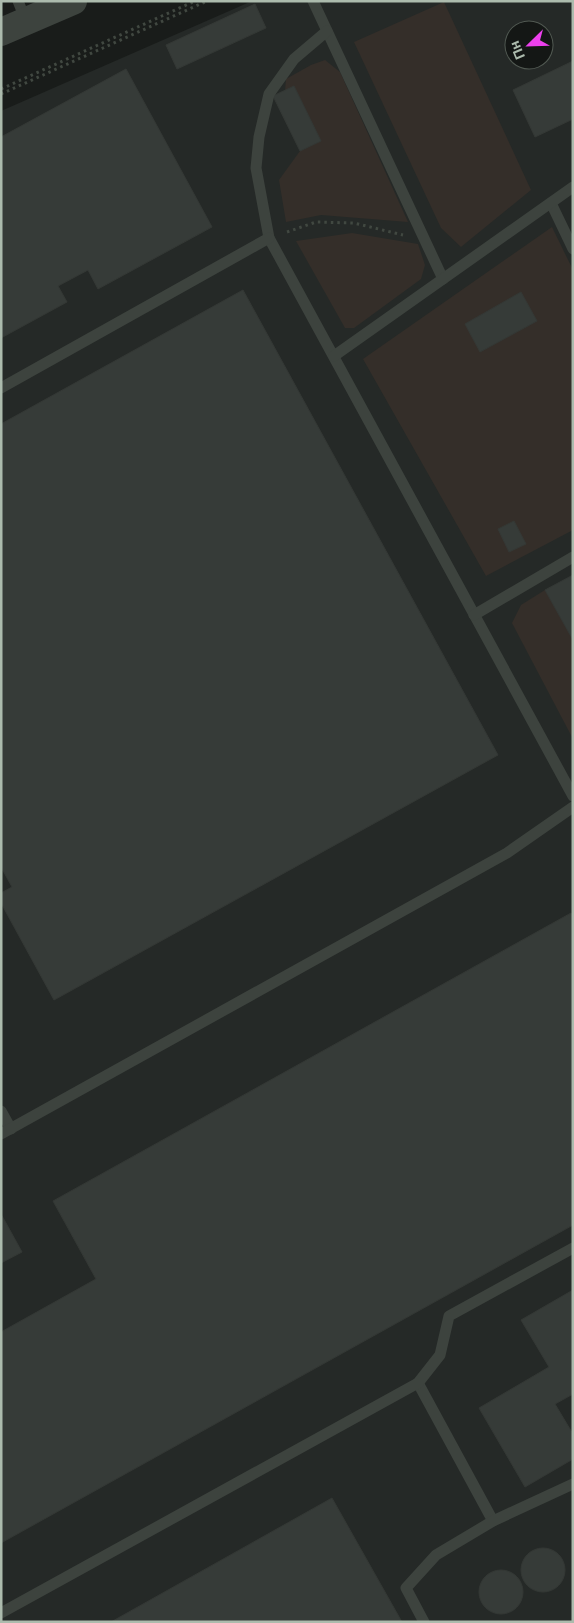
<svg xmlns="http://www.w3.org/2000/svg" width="574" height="1623" viewBox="0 0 574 1623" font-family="Arial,sans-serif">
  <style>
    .built { fill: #252927; fill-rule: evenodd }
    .green { fill: #342e29 }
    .building { fill: #363b38; stroke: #343835 }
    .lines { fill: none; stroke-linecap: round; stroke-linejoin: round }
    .path { stroke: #414841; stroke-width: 3; stroke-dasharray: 2.5 4; stroke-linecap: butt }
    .service { stroke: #3d433e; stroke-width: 11 }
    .tertiary { stroke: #3d433e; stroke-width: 28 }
  </style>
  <rect width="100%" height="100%" fill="#191c1a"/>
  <path class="built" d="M 252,1 L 573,1 L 573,1622 L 1,1622 L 1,111 ZM 514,30 L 544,30 L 544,60 L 514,60 Z"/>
  <g class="green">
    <polygon points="444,2 531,190 461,247 441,228 354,42"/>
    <polygon points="325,60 340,72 408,222 321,215 286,222 279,180 300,151 321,141 294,86 285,91 286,79 311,65"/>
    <polygon points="552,227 573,270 573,530 486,576 363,359"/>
    <polygon points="352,233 418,244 425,265 421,279 354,328 345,328 296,241"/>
    <polygon points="545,590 573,640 573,739 512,623 521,605"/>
  </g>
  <g class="building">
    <polygon points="255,4 266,28 177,69 166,45"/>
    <polygon points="573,61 573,119 535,137 513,90"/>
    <polygon points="126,69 212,227 98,289 88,270 58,286 67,302 1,338 1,137"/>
    <polygon points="294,86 321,141 300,151 273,96"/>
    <polygon points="243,290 498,755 54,1000 1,903 1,893 12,887 1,867 1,424"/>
    <polygon points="521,292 537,321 480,352 465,324"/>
    <polygon points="514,521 526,544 509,552 498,529"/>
    <polygon points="573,575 573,640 545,590"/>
    <polygon points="571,913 573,916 573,1225 1,1543 1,1332 96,1279 53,1201"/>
    <polygon points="1,1214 22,1252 1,1263"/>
    <polygon points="573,1290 573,1394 555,1404 573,1434 573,1459 525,1487 479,1408 549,1367 521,1320"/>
    <polygon points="332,1498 402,1622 111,1622"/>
    <circle cx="543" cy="1570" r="22"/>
    <circle cx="501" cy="1592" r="22"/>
  </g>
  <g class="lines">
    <g class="path">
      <polyline points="1,89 195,1"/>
      <polyline points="1,94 207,1"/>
      <polyline points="287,232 316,222 354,223 403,235"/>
    </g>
    <g class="service">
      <polyline points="18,1 26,21"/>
      <polyline points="313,1 443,279"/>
      <polyline points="327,31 294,59 269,94 259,137 256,168 269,238 573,796"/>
      <polyline points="551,203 573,249"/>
      <polyline points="334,356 573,187"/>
      <polyline points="1,388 269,238"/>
      <polyline points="474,615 573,557"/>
      <polyline points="1,1111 11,1129"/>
      <polyline points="1,1134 507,853 573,807"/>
      <polyline points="418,1383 493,1521"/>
      <polyline points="1,1613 418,1383 440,1355 449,1316 573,1248"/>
      <polyline points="424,1622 406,1588 436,1555 493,1521 573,1484"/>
    </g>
    <polyline class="tertiary" points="1,32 73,1"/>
  </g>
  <rect width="574" height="1623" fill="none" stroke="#acbbad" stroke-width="5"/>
  <g transform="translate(529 45) rotate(247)"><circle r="24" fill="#141715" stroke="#515952"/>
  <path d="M0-4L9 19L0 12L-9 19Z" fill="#ed40ed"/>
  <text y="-8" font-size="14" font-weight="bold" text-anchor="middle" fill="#acbbad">Пн</text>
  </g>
</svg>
